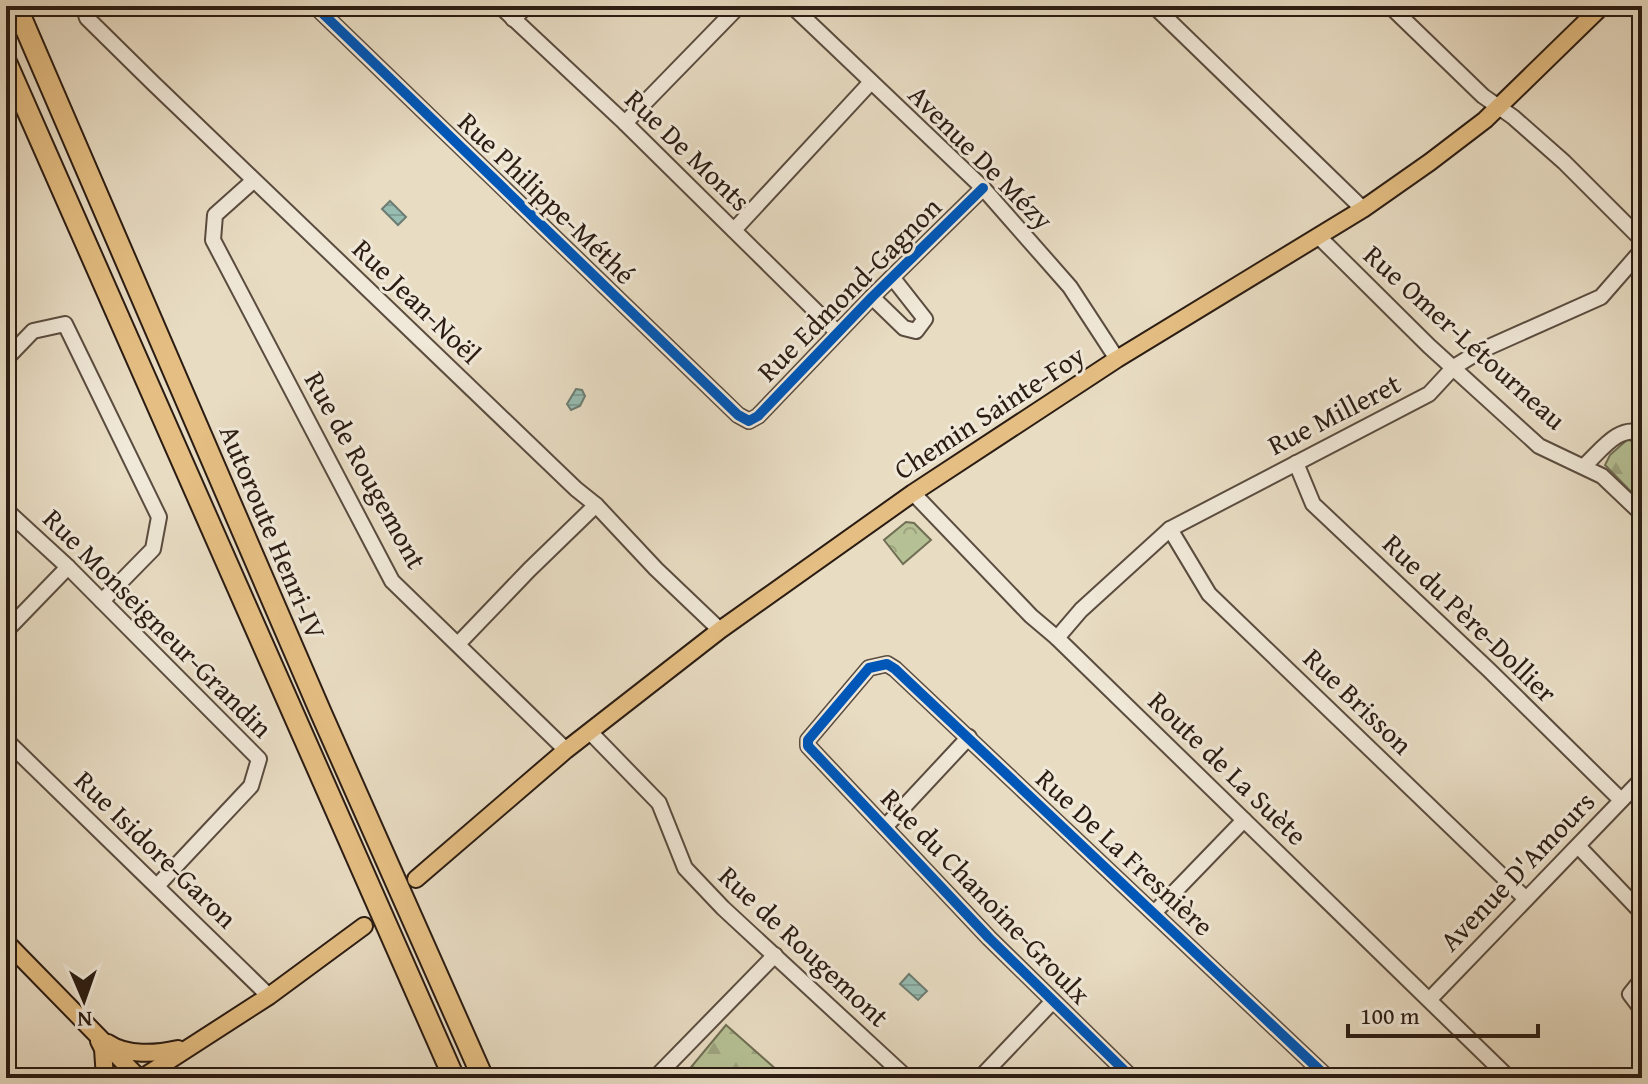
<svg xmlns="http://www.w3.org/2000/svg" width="1648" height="1084" viewBox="0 0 1648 1084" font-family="'Gentium Book Plus',serif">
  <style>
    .forest { fill: url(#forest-firs); stroke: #706e54; stroke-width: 2 }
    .park { fill: url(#park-crowns); stroke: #706e54; stroke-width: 2 }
    .water { fill: url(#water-rules); stroke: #6c7c72; stroke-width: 2 }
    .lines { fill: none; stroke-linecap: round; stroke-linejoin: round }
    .minor-casing { stroke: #5a4c3f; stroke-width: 18 }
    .major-casing { stroke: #2b1c13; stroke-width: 20 }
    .highway-casing { stroke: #2b1c13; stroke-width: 24 }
    .minor { stroke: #f0e8d8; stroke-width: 14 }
    .major { stroke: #e4be82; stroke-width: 16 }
    .highway { stroke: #e4be82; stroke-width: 20 }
    .cycleway-casing { stroke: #f0e8d8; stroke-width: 15 }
    .cycleway { stroke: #0057b8; stroke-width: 10 }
    .labels { text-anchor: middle; stroke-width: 6; stroke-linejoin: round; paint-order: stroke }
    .street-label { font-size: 28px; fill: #2b1c13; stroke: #f0e8d8 }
  </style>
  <defs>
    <pattern id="forest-firs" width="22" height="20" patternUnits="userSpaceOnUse" patternTransform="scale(2)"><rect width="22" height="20" fill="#b5c094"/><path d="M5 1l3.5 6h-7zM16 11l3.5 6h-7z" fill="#9ca47f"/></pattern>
    <pattern id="park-crowns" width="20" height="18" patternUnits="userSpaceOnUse" patternTransform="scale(2)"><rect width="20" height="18" fill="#b5c094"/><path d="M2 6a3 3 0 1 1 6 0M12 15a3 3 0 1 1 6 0" fill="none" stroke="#9ca47f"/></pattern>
    <pattern id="water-rules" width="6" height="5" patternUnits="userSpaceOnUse" patternTransform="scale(2)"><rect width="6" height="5" fill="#97bcb2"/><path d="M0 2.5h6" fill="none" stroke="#82a198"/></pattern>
  </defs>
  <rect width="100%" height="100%" fill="#e8dcc3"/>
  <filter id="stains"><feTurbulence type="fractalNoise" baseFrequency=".0025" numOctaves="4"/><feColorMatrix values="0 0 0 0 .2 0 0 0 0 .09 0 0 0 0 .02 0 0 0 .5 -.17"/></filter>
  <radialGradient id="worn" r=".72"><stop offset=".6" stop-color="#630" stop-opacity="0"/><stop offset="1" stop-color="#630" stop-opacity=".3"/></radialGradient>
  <g class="forest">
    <polygon points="1628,439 1642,448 1642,503 1605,465 1610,455"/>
    <polygon points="726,1025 786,1078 682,1078"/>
  </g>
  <polygon class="park" points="906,522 914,523 931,540 903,564 884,540"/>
  <g class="water">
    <polygon points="390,201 406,217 398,225 382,209"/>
    <polygon points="576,389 582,390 585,396 580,406 571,410 567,404"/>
    <polygon points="909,974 927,991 918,1000 900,984"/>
  </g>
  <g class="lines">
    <g class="minor-casing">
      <g id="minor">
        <polyline points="83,6 87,18 153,83 576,489 596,505 656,569 720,630"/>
        <polyline points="315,6 738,415 749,421 758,416 872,297 983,188"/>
        <polyline points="500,6 625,123 837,332"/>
        <polyline points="792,6 983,188 1070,287 1117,359"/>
        <polyline points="1154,6 1363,209"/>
        <polyline points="1390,6 1483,96 1513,117 1564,162 1642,240"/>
        <polyline points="513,19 527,6"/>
        <polyline points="625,123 739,6"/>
        <polyline points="253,181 215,215 213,240 392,581 566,750"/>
        <polyline points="734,230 871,82"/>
        <polyline points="1318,236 1429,346 1539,446 1602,476 1642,514"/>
        <polyline points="872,297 904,328 916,331 925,319 892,277"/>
        <polyline points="6,359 33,331 65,324 159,517 153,549 102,601"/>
        <polyline points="1296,463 1313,504 1489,670 1621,800"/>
        <path d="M 1584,466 C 1600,452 1619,423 1642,434"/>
        <polyline points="913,493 1031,616 1057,638 1509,1078"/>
        <polyline points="6,510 68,567 259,759 251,786 157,886"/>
        <polyline points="1170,529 1209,594 1526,899"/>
        <polyline points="6,631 68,567"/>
        <polyline points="1057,638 1081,610 1170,529 1429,394 1454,367 1480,351 1601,297 1642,250"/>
        <polyline points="458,644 529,570 596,505"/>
        <polyline points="590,732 659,803 685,868 723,908 907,1078"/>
        <polyline points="6,740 269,996"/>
        <polyline points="885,827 969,737"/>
        <polyline points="1578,846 1642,913"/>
        <polyline points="1155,912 1244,820"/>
        <polyline points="1642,979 1630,994 1642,1010"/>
        <polyline points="1430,999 1642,779"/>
        <polyline points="655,1078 775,955"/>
        <polyline points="980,1078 1053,1001"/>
        <polyline points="1132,1078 989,938 808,746 808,740 869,668 887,664 895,669 1328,1078"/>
      </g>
    </g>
    <g class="major-casing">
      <g id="major">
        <polyline points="416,879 566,750 720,630 913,493 1117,359 1363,209 1430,162 1485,120 1602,6"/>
        <polyline points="6,942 139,1078"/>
        <polyline points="99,1041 103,1049 105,1078"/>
        <path d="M 108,1043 C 127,1056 156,1054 178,1049"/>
        <polyline points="142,1078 269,996 364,926"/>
      </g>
    </g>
    <g class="highway-casing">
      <g id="highway">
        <polyline points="16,6 321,713 483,1078"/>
        <polyline points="6,62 454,1078"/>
      </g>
    </g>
    <use href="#minor" class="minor"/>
    <use href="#major" class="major"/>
    <use href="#highway" class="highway"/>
    <g class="cycleway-casing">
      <g id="cycleway">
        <polyline points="315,6 738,415 749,421 758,416 872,297 983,188"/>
        <polyline points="1132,1078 989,938 808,746 808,740 869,668 887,664 895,669 1328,1078"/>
      </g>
    </g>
    <use href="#cycleway" class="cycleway"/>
  </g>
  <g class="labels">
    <g class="street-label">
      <text transform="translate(688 150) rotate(44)" y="10">Rue De Monts</text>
      <text transform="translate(981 157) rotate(45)" y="10">Avenue De Mézy</text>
      <text transform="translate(547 198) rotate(44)" y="10">Rue Philippe-Méthé</text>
      <text transform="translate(849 289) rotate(-45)" y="10">Rue Edmond-Gagnon</text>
      <text transform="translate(417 301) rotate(44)" y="10">Rue Jean-Noël</text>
      <text transform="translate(1465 337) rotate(42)" y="10">Rue Omer-Létourneau</text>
      <text transform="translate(989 412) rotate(-33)" y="10">Chemin Sainte-Foy</text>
      <text transform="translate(1334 414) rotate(-27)" y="10">Rue Milleret</text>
      <text transform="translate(366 470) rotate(61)" y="10">Rue de Rougemont</text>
      <text transform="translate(273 532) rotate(67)" y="10">Autoroute Henri-IV</text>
      <text transform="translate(1470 618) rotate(44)" y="10">Rue du Père-Dollier</text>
      <text transform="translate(158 623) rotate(45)" y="10">Rue Monseigneur-Grandin</text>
      <text transform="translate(1358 701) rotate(44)" y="10">Rue Brisson</text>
      <text transform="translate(1228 768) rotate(44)" y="10">Route de La Suète</text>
      <text transform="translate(156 849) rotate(44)" y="10">Rue Isidore-Garon</text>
      <text transform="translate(1125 852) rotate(43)" y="10">Rue De La Fresnière</text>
      <text transform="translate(1517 871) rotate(-46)" y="10">Avenue D'Amours</text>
      <text transform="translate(986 896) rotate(46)" y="10">Rue du Chanoine-Groulx</text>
      <text transform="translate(804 946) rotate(43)" y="10">Rue de Rougemont</text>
    </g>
  </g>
  <rect width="1648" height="1084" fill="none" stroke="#e8dcc3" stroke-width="32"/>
  <rect x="8" y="8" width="1632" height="1068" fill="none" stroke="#2b1c13" stroke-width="4"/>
  <rect x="16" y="16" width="1616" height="1052" fill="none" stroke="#2b1c13" stroke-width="2"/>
  <g transform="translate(84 1000) rotate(178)" stroke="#f0e8d8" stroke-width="6" paint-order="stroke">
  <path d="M0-6L14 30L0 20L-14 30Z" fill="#2b1c13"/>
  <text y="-12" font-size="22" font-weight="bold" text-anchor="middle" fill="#2b1c13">N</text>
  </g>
  <path d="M1348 1024v12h190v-12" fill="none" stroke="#2b1c13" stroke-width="4"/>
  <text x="1360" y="1024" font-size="24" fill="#2b1c13" stroke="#f0e8d8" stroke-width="6" paint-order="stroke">100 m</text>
  <rect width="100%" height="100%" filter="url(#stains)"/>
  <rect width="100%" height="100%" fill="url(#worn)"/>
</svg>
